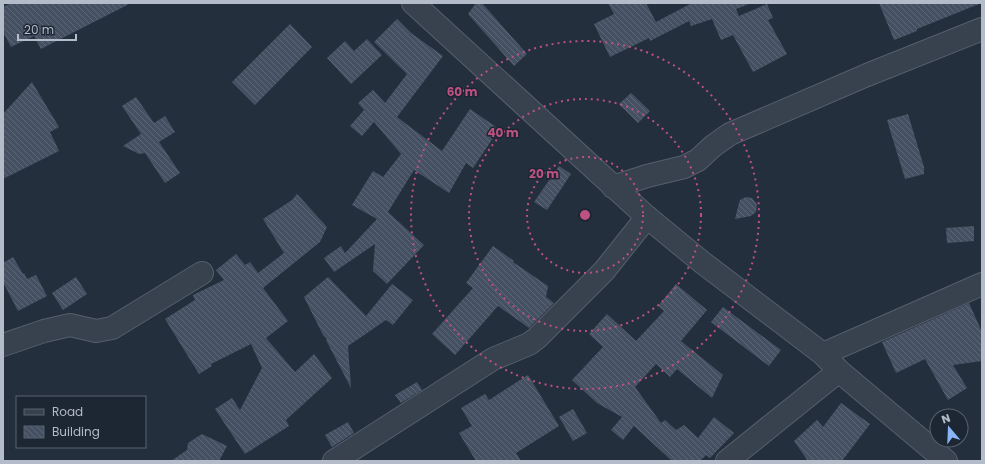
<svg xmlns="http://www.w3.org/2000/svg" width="985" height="464" viewBox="0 0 985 464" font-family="Poppins,sans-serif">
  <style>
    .building { fill: url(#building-back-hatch) }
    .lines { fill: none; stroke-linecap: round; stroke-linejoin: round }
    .minor-casing { stroke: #565f6c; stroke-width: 24 }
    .minor { stroke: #38414e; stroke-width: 22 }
    .ring { fill: none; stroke: #bd5182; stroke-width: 2; stroke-dasharray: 2 4 }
    .centre { fill: #bd5182; stroke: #1d2633; stroke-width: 2 }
    .ring-label { font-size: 12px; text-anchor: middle; font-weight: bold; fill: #bd5182; stroke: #1d2633; stroke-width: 3; stroke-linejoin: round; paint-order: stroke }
  </style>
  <defs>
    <pattern id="building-back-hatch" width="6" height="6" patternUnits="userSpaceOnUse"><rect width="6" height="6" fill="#455162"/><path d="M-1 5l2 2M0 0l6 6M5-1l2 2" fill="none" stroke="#5d6877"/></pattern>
  </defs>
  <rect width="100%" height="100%" fill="#242f3e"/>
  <g class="building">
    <polygon points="11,3 131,3 41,49 34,36 11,47 3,32 3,7"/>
    <polygon points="476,3 482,3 527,54 514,66 468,14"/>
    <polygon points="608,3 646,3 656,22 692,3 748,3 749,4 736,9 739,16 767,4 773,18 768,20 787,54 753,72 733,35 721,40 712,19 691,26 689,21 650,41 649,38 610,57 594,24 614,14"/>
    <polygon points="879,3 979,3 979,4 917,29 917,31 894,40"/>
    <polygon points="397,19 411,33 443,56 397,117 442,151 470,109 499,129 473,168 466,163 449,193 414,170 388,212 424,245 387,284 373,271 375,244 334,272 324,258 341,246 345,253 377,219 352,205 373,171 383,177 401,154 374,122 362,136 350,126 364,110 358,103 373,90 385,103 407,74 374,42"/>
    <polygon points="290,24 312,47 255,105 232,82"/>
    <polygon points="367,39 382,55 351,84 327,58 345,41 354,51"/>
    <polygon points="32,82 59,127 50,132 59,151 3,179 3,114"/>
    <polygon points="631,93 650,111 638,123 619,104"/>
    <polygon points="136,97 154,123 165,116 175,132 159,142 180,173 165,183 145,153 139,154 123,146 141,134 122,106"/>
    <polygon points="908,114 924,167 924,174 905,179 887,120"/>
    <polygon points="559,166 571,174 547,210 534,202"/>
    <polygon points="297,194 327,227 320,242 263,288 288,321 266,338 295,372 314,354 332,378 286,420 289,426 245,454 215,409 232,398 240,410 262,368 251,344 211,364 212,366 199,374 165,319 195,300 193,295 224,280 216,270 236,254 245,265 250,262 258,273 284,253 263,219 292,200"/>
    <polygon points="746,197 752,198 756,203 757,205 756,212 751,216 735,219 739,203 740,200"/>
    <polygon points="974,226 974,241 947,243 946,228"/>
    <polygon points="493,246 514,261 513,262 548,286 546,297 554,303 529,328 498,306 455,355 432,334 473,288 466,283"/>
    <polygon points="13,257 23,274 24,273 27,279 36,275 47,296 18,311 3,282 3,263"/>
    <polygon points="76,277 87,294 63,310 52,293"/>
    <polygon points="328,277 366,316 392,284 413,300 393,325 386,320 348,346 351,388 326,340 327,339 323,335 304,297"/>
    <polygon points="676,284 707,310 681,341 723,375 712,398 677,369 670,377 656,364 635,387 661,423 665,420 676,430 684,425 698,438 714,417 734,433 710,458 706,455 700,461 672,461 634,426 623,440 611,430 622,417 597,403 572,380 603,347 589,334 607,314 636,341 664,311 658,306"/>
    <polygon points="969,303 982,332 982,361 953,365 967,388 948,400 925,359 896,373 882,342"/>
    <polygon points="723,307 781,350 769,366 711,322"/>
    <polygon points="528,375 559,426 516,453 521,461 476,461 459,433 472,426 461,408 485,394 489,400"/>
    <polygon points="417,382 422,390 401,403 395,395"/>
    <polygon points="841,403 870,424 842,461 808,461 794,441 817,420 823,427"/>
    <polygon points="573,409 587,433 573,441 559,417"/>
    <polygon points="348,422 354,433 332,447 325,435"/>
    <polygon points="202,434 227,446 219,461 171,461 187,450 188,443"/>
  </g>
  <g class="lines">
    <g class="minor-casing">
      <g id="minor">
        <polyline points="413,3 647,217 703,263 823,354 839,371 946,461"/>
        <polyline points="613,187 647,176 684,167 698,160 713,146 730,134 867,75 982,29"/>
        <polyline points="3,345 44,331 70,325 96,331 112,328 202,273"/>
        <polyline points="823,354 982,284"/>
        <polyline points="334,461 493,359 529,344 537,338 604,271 647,217"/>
        <polyline points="727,461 839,371"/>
      </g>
    </g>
    <use href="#minor" class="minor"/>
  </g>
  <g class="ring">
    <circle cx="585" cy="215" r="58"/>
    <circle cx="585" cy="215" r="116"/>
    <circle cx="585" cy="215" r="174"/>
  </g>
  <circle cx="585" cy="215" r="6" class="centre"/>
  <g class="ring-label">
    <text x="462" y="96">60 m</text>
    <text x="503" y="137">40 m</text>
    <text x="544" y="178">20 m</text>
  </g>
  <rect width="985" height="464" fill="none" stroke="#b4bcc9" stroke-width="8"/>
  <rect x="16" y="396" width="130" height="52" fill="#1d2633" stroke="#59626f"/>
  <rect x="24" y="409" width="20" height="6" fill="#38414e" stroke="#59626f"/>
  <text x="52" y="416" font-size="12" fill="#b4bcc9">Road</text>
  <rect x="24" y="426" width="20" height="12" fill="url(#building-back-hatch)" stroke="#59626f"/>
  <text x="52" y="436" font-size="12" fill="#b4bcc9">Building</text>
  <g transform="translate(949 428) rotate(341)"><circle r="19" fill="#1d2633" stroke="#59626f"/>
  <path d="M0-3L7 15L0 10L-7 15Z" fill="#8ab4f8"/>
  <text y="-6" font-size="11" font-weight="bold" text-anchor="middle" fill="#b4bcc9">N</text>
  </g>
  <path d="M18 34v6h58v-6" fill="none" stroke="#b4bcc9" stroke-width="2"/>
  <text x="24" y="34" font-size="12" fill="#b4bcc9" stroke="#1d2633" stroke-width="3" paint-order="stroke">20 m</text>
</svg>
